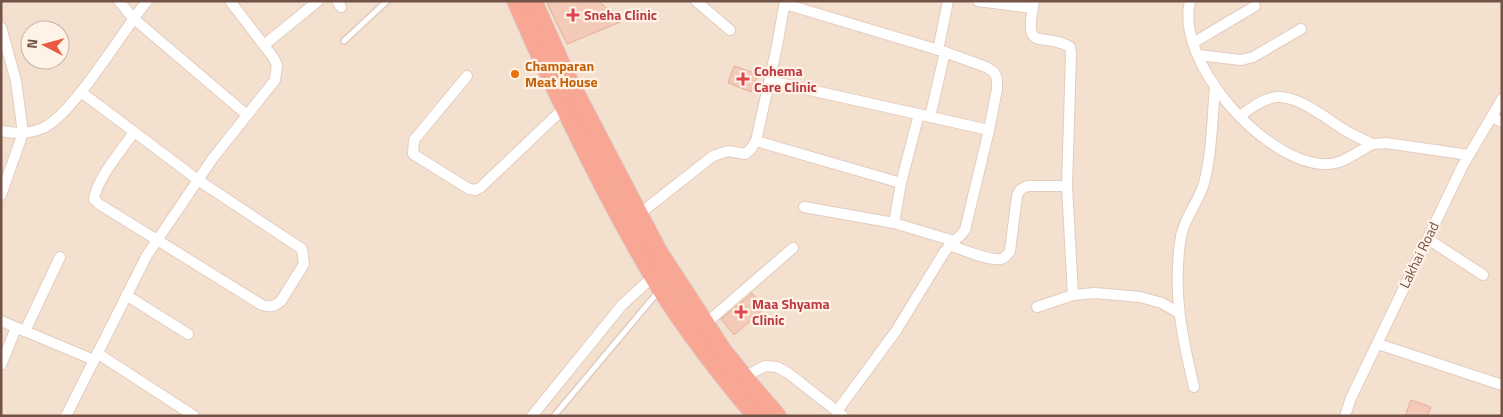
<svg xmlns="http://www.w3.org/2000/svg" width="1503" height="417" viewBox="0 0 1503 417" font-family="'Titillium Web',sans-serif">
  <style>
    .residential { fill: #f4e0ce; fill-rule: evenodd }
    .building { fill: #f2cab7; stroke: #e5af97 }
    .lines { fill: none; stroke-linecap: round; stroke-linejoin: round }
    .lane-casing { stroke: #e3ccbf; stroke-width: 8 }
    .street-casing { stroke: #e3ccbf; stroke-width: 12 }
    .highway-casing { stroke: #dbd2cf; stroke-width: 20 }
    .lane { stroke: #fff; stroke-width: 5 }
    .street { stroke: #fff; stroke-width: 10 }
    .highway { stroke: #f8a795; stroke-width: 18 }
    .health-dot { fill: #e0444e; stroke: #fff3e7; stroke-width: 2 }
    .food-dot { fill: #e8710a; stroke: #fff3e7; stroke-width: 2 }
    .labels { text-anchor: middle; stroke-width: 4.5; stroke-linejoin: round; paint-order: stroke }
    .health-label { font-size: 14px; font-weight: bold; fill: #be3a42; stroke: #fff3e7; text-anchor: start }
    .food-label { font-size: 14px; font-weight: bold; fill: #c56008; stroke: #fff3e7; text-anchor: start }
    .street-label { font-size: 14px; fill: #735347; stroke: #fff3e7 }
  </style>
  <rect width="100%" height="100%" fill="#fcefe0"/>
  <path class="residential" d="M 1,1 L 1502,1 L 1502,416 L 1,416 ZM 30,30 L 60,30 L 60,60 L 30,60 Z"/>
  <g class="building">
    <polygon points="546,1 598,1 623,21 567,44"/>
    <polygon points="734,66 758,74 751,92 728,83"/>
    <polygon points="752,293 765,308 734,335 721,319"/>
    <polygon points="1411,400 1431,407 1427,416 1405,416"/>
  </g>
  <g class="lines">
    <g class="lane-casing">
      <g id="lane">
        <polyline points="344,41 387,1"/>
        <polyline points="554,416 658,292"/>
      </g>
    </g>
    <g class="street-casing">
      <g id="street">
        <polyline points="119,1 133,18 247,115"/>
        <polyline points="337,1 341,7"/>
        <polyline points="696,1 730,30"/>
        <polyline points="978,1 1033,8"/>
        <path d="M 1034,1 C 1023,56 1041,30 1070,47 L 1071,54 L 1067,186 L 1073,295"/>
        <path d="M 1190,1 C 1175,62 1263,160 1322,164 C 1342,166 1354,153 1371,145 C 1375,143 1381,144 1386,143 L 1469,155"/>
        <polyline points="785,4 942,51 986,67 994,72 997,79 997,89 989,130 965,230 961,235 954,241 894,223 804,207"/>
        <polyline points="1,27 16,81 23,133 1,195"/>
        <polyline points="1193,43 1255,6"/>
        <polyline points="264,45 318,1"/>
        <polyline points="938,50 948,1"/>
        <polyline points="1198,55 1241,60 1253,57 1301,29"/>
        <polyline points="467,76 414,140 413,154 469,189 476,190 481,187 564,108"/>
        <polyline points="770,81 989,130"/>
        <path d="M 81,92 L 198,180 L 302,249 L 304,264 L 281,301 C 274,307 270,307 262,305 L 99,204 L 94,199 C 97,178 122,150 134,132"/>
        <path d="M 1240,116 C 1250,109 1263,98 1277,97 C 1299,95 1329,121 1348,132 C 1356,137 1365,140 1373,144"/>
        <polyline points="930,117 945,52"/>
        <polyline points="1492,117 1502,122"/>
        <path d="M 1,131 C 16,134 29,134 43,128 C 73,115 123,30 147,1"/>
        <polyline points="756,141 901,183"/>
        <polyline points="638,215 713,156 728,151 745,154 750,150 756,141 777,46 785,1"/>
        <polyline points="894,223 901,183 919,114"/>
        <polyline points="1428,239 1483,275"/>
        <path d="M 949,245 C 961,249 989,261 1001,259 C 1005,258 1008,254 1010,251 L 1017,196 L 1020,190 L 1027,186 L 1067,186"/>
        <polyline points="126,295 188,334"/>
        <polyline points="1037,307 1073,295 1095,293 1140,297 1162,303 1179,313"/>
        <polyline points="1,321 94,360"/>
        <polyline points="705,324 793,248"/>
        <polyline points="25,331 60,257"/>
        <polyline points="1378,344 1502,385"/>
        <polyline points="97,353 194,416"/>
        <polyline points="1,365 16,328"/>
        <polyline points="744,377 765,366 777,367 788,373 843,416"/>
        <path d="M 1194,387 C 1182,337 1173,294 1180,243 C 1182,220 1198,204 1204,183 C 1212,153 1212,119 1215,88"/>
        <polyline points="837,411 896,331 945,251 954,241"/>
        <polyline points="66,416 147,255 213,158 275,80 277,65 273,57 230,1"/>
        <polyline points="532,416 622,305 656,274"/>
        <polyline points="1345,416 1351,398 1462,167 1502,99"/>
      </g>
    </g>
    <g class="highway-casing">
      <g id="highway">
        <path d="M 516,1 C 556,93 599,183 649,269 C 679,321 717,370 756,416"/>
        <polyline points="533,1 566,75 658,251 723,351 752,387 777,416"/>
      </g>
    </g>
    <use href="#lane" class="lane"/>
    <use href="#street" class="street"/>
    <use href="#highway" class="highway"/>
  </g>
  <g class="health-dot">
    <path d="M570.5 7.5h5v5h5v5h-5v5h-5v-5h-5v-5h5z"/>
    <path d="M740.5 71.5h5v5h5v5h-5v5h-5v-5h-5v-5h5z"/>
    <path d="M738.5 304.5h5v5h5v5h-5v5h-5v-5h-5v-5h5z"/>
  </g>
  <circle class="food-dot" cx="515" cy="74" r="5"/>
  <g class="labels">
    <g class="health-label">
      <text x="584" y="20">Sneha Clinic</text>
      <text x="754" y="76">Cohema<tspan x="754" dy="16">Care Clinic</tspan></text>
      <text x="752" y="309">Maa Shyama<tspan x="752" dy="16">Clinic</tspan></text>
    </g>
    <g class="food-label">
      <text x="525" y="71">Champaran<tspan x="525" dy="16">Meat House</tspan></text>
    </g>
    <g class="street-label">
      <text transform="translate(1419 255) rotate(-64)" y="5">Lakhai Road</text>
    </g>
  </g>
  <rect width="1503" height="417" fill="none" stroke="#735347" stroke-width="5"/>
  <g transform="translate(45 45) rotate(276)"><circle r="24" fill="#fff3e7" stroke="#c7b3a7"/>
  <path d="M0-4L9 19L0 12L-9 19Z" fill="#e95a42"/>
  <text y="-8" font-size="14" font-weight="bold" text-anchor="middle" fill="#735347">N</text>
  </g>
</svg>
